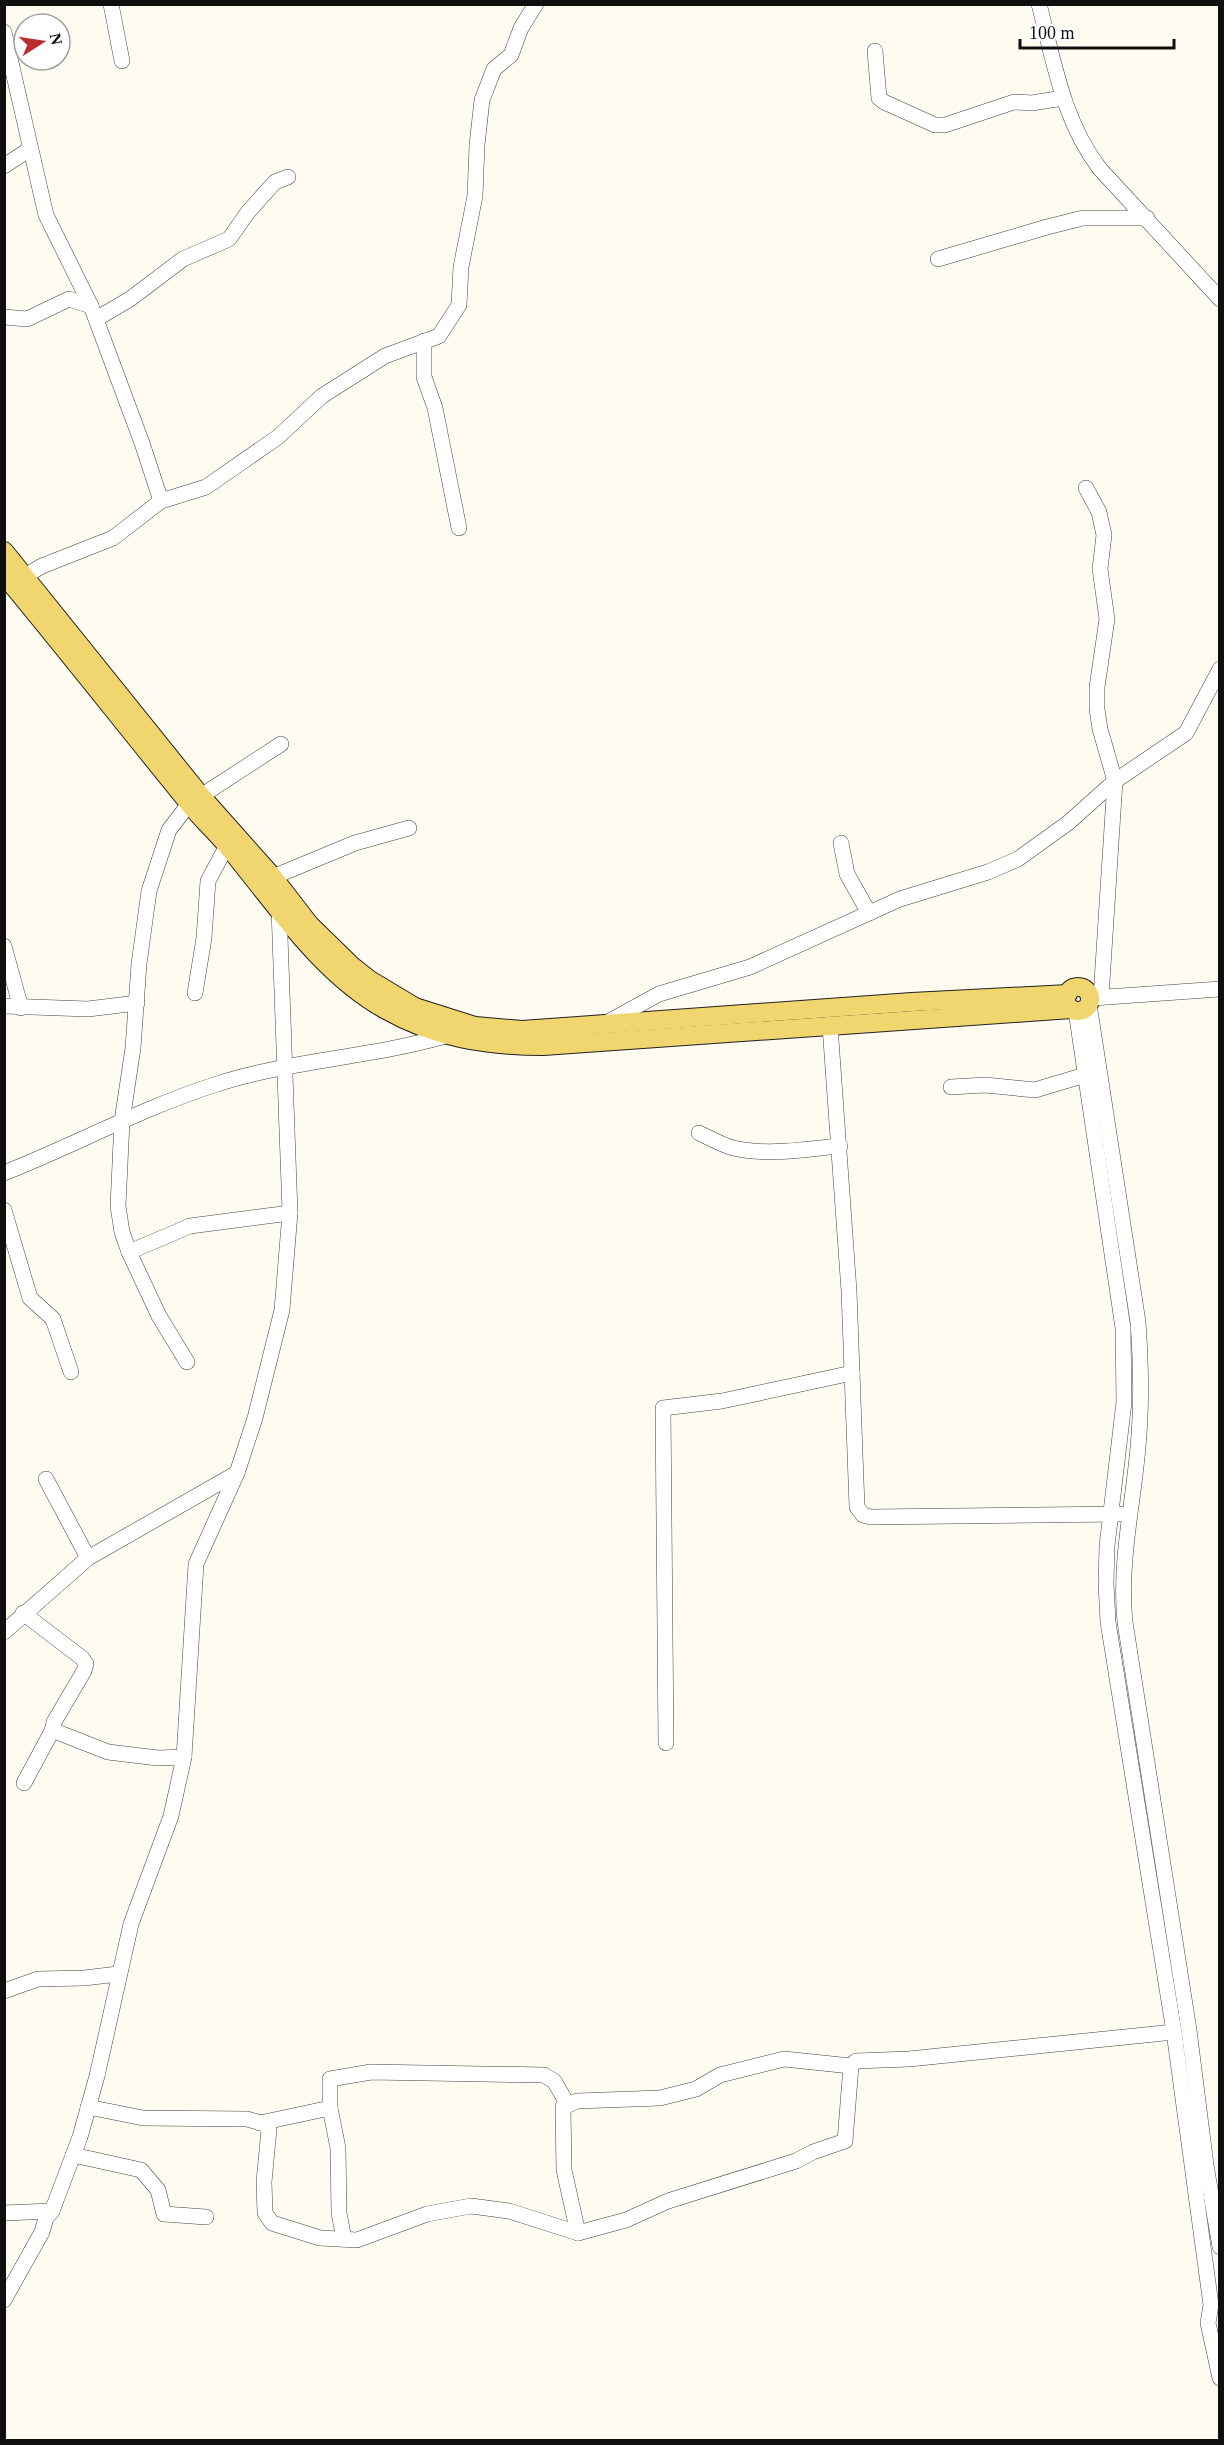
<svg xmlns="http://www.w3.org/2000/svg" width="1224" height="2445" viewBox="0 0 1224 2445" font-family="'Times New Roman',serif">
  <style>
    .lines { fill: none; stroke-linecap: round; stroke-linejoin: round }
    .minor-casing { stroke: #424242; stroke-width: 16 }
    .major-casing { stroke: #202020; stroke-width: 20 }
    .minor { stroke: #fff; stroke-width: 15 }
    .major { stroke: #f1d66f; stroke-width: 18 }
  </style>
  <rect width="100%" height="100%" fill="#fefcf1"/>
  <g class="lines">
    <g class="minor-casing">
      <g id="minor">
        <polyline points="111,4 122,61"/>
        <path d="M 1039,4 C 1054,62 1063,121 1100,169 L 1220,299"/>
        <polyline points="4,32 46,215 91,306 142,443 161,501 113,538 42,566 25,576 15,579"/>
        <polyline points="875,51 879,98 884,102 935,125 945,125 1014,102 1032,103 1063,98"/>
        <polyline points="4,166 30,149"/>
        <polyline points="938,259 1047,227 1083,218 1147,218"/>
        <polyline points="4,317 27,319 69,299 91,306"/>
        <polyline points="96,319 130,299 183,259 229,239 248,212 275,182 288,177"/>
        <polyline points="424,341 424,377 435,408 459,528"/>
        <polyline points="1086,488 1099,512 1104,535 1100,569 1107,619 1097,687 1097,709 1100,729 1115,781 1101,997"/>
        <polyline points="161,501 206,487 278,437 322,396 385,356 439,336 459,305 461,267 475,196 477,145 482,100 494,69 511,55 521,28 536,4"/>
        <polyline points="201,796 281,744"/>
        <polyline points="841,843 847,874 869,913"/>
        <polyline points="273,877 355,843 409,828"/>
        <polyline points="4,946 21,1008"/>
        <polyline points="195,993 204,938 208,881 231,838"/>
        <polyline points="1093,998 1220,989"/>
        <path d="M 1089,1004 L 1138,1322 C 1141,1363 1142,1405 1138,1447 C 1133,1506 1119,1562 1125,1622 L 1189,2030 L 1206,2165 L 1220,2247"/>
        <polyline points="4,1006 88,1009 137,1003"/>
        <polyline points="1076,1011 1123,1328 1124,1402 1107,1546 1106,1583 1108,1622 1174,2032 1211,2305 1208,2323 1220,2378"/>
        <polyline points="606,1023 659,994 750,967 900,899 988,872 1018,859 1068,823 1115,781 1186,733 1220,669"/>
        <polyline points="830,1026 849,1291 857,1507 863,1515 871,1517 1120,1514"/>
        <polyline points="951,1087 985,1085 1035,1090 1085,1075"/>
        <path d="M 699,1133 C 710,1138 722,1145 733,1148 C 768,1156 805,1149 840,1146"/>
        <path d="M 4,1173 C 75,1145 142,1108 214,1085 C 289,1060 369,1058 445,1036"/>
        <polyline points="4,1210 30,1298 53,1319 71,1372"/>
        <polyline points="129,1252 190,1226 290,1213"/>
        <polyline points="187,1362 159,1316 129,1252 122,1232 118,1206 122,1121 133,1048 139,964 149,891 169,830 189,804"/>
        <polyline points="46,1479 88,1558"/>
        <polyline points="23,1613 82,1658 86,1664 84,1671 54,1722 53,1729 24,1783"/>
        <polyline points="4,1632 88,1558 237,1473 255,1418 282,1310 290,1213 279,909"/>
        <polyline points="52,1730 108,1752 158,1758 184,1757"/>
        <polyline points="666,1743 663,1408 722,1401 852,1373"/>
        <polyline points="4,1991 38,1979 84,1978 118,1974"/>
        <polyline points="88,2107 143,2118 247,2119 265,2124 269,2129 264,2182 265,2213 272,2223 320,2238 357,2240 427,2214 471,2206 509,2211 578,2233 626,2220 668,2201 796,2161 813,2152 845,2141 851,2066 856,2061 909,2059 1174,2032"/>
        <polyline points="330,2108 338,2148 339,2213 344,2239"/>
        <polyline points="260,2123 330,2108 330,2079 371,2072 544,2075 554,2081 568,2105"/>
        <polyline points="73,2155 141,2170 158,2190 164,2214 206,2217"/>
        <polyline points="4,2213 52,2211 80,2137 97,2076 131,1924 171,1816 184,1757 196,1564 237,1473"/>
        <polyline points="578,2233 564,2170 563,2107 577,2101 660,2098 696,2089 720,2075 784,2059 851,2066"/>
        <polyline points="4,2300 42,2232 46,2218 52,2211"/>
      </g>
    </g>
    <g class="major-casing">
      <g id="major">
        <polyline points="4,551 201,796 273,877 310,925 351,965 370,980 415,1007 475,1026 522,1030 912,1002 1068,994"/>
        <path d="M 4,575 C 66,650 126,726 187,801 C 200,818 216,832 229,848 C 276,905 321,974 386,1010 C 435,1038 488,1046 543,1046 L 1071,1009"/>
        <circle cx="1078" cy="999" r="12"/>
      </g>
    </g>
    <use href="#minor" class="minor"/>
    <use href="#major" class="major"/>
  </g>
  <rect width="1224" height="2445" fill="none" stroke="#0f0f0f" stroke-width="12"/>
  <g transform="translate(42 42) rotate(78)"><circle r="28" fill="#ffffff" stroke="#9f9f9f" stroke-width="1.5"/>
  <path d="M0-4.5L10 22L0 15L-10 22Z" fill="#b82d2f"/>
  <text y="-9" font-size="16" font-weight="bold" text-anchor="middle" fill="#0f0f0f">N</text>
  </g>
  <path d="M1020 39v9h154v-9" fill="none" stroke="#0f0f0f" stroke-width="3"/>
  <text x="1029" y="39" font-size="18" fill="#0f0f0f" stroke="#ffffff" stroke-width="4.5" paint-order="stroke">100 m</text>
</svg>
